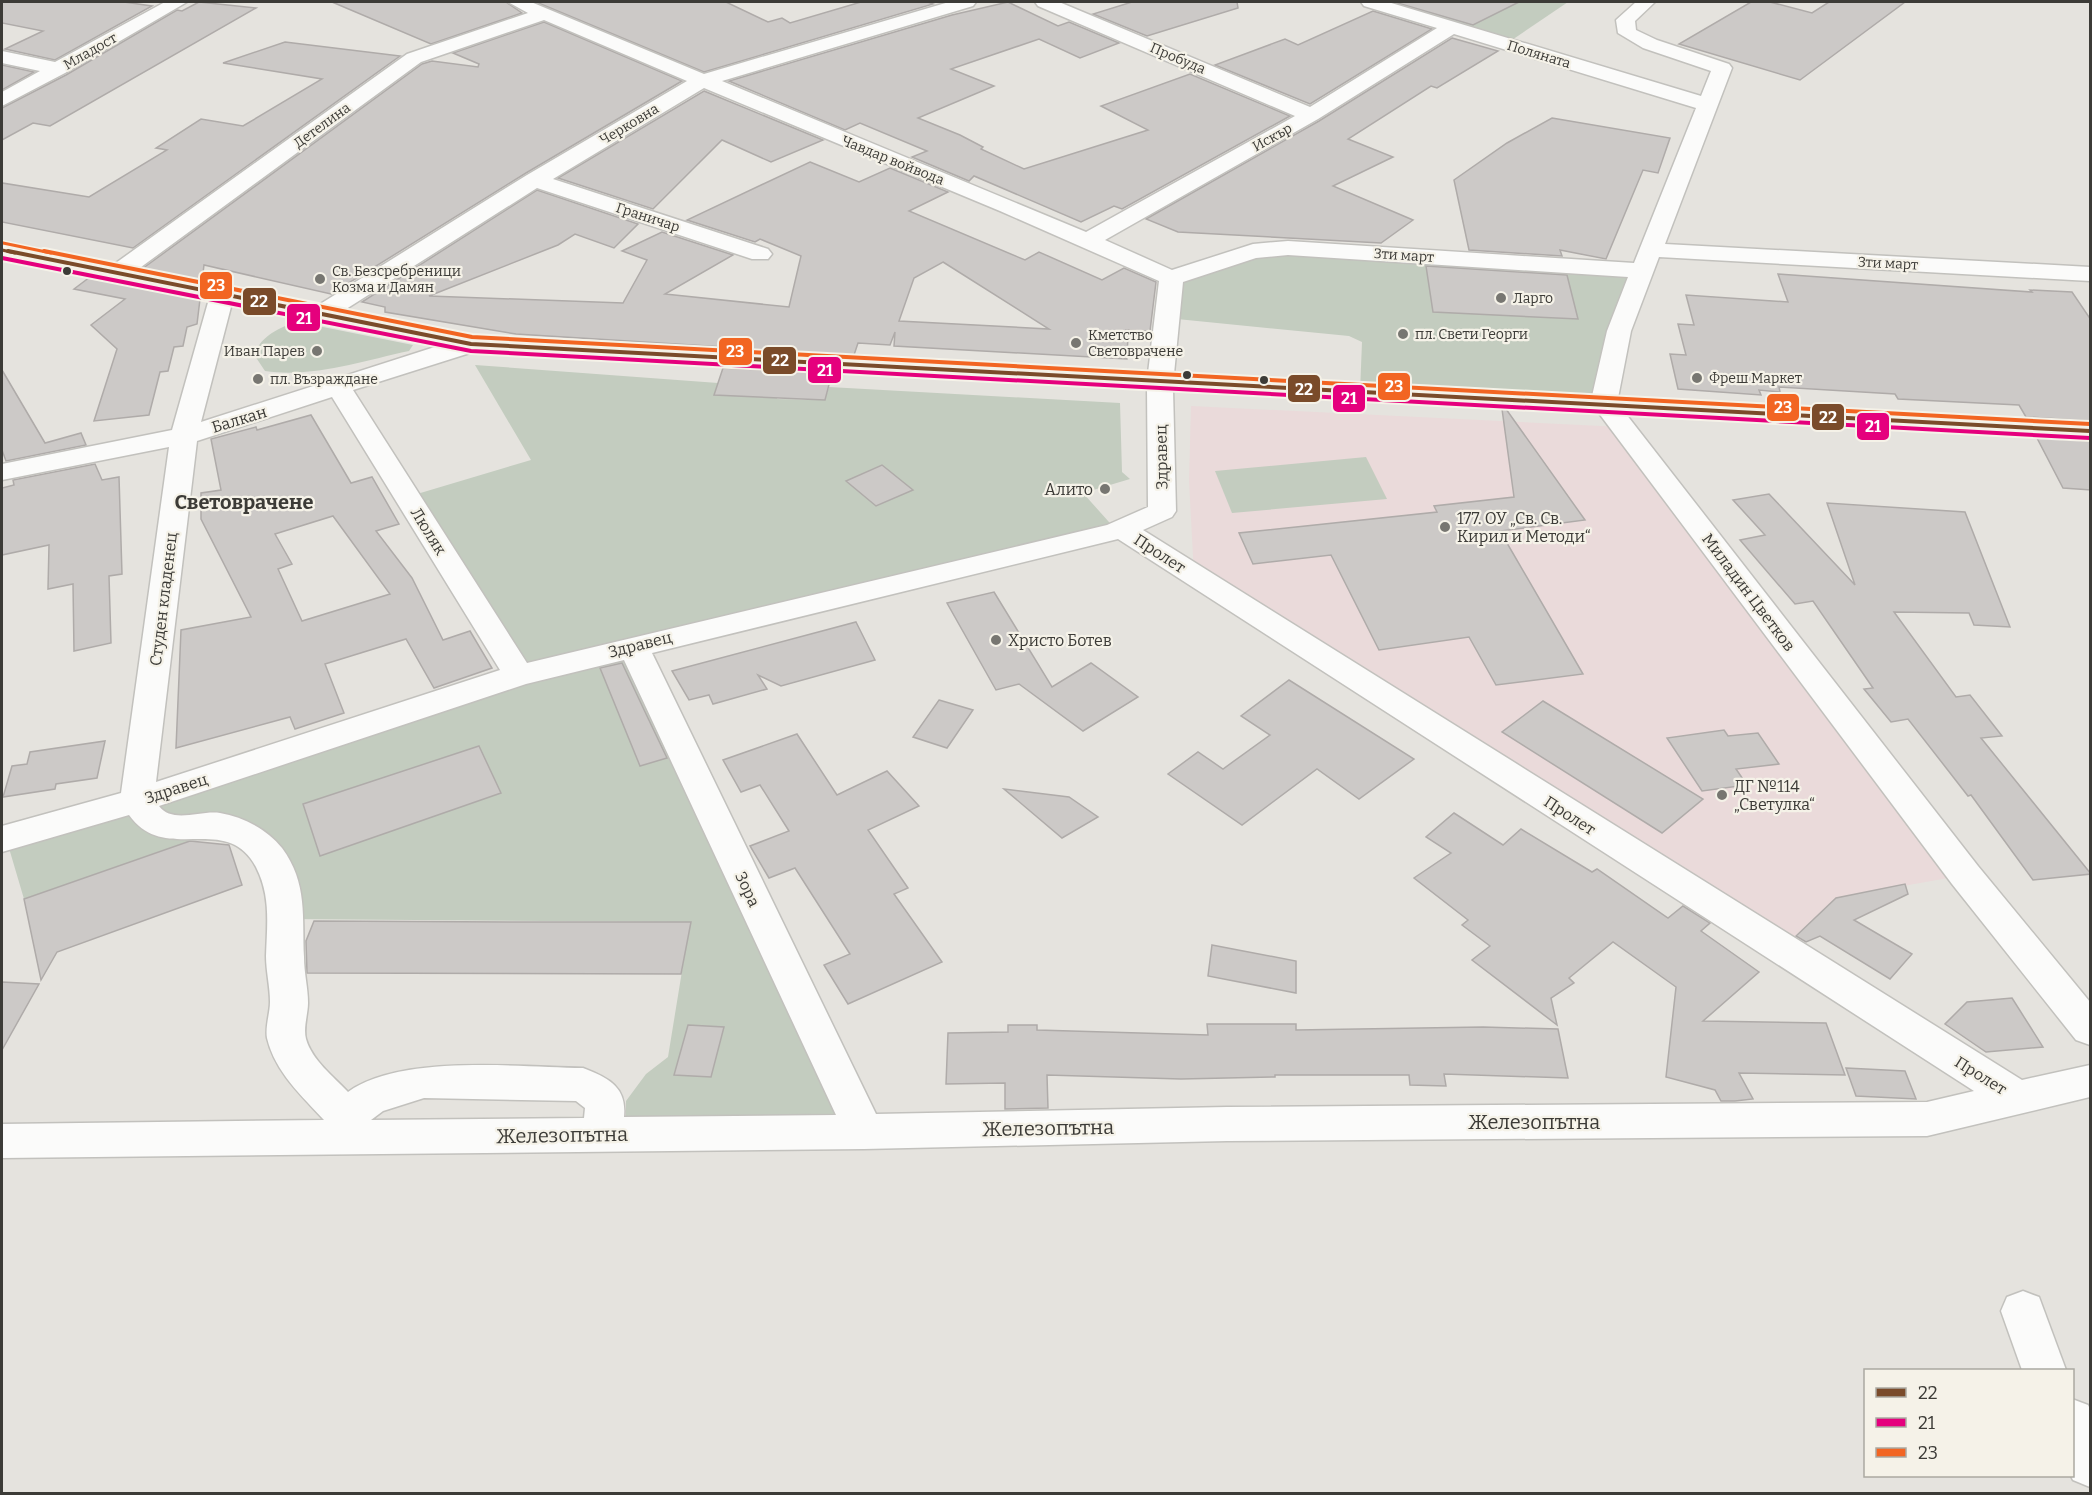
<svg xmlns="http://www.w3.org/2000/svg" width="2092" height="1495" viewBox="0 0 2092 1495" font-family="Bitter,serif">
  <style>
    .education { fill: #eadada }
    .green { fill: #c3ccbf }
    .building { fill: #ccc9c7; stroke: #afaba9; stroke-width: 1.5; fill-rule: evenodd }
    .lines { fill: none; stroke-linecap: round; stroke-linejoin: round }
    .minor-casing { stroke: #c2c1bd; stroke-width: 3 }
    .minor { fill: #fbfbfa; fill-rule: evenodd }
    .bus-1-far1-casing { stroke: #f5f2e8; stroke-width: 6 }
    .bus-1-casing { stroke: #f5f2e8; stroke-width: 8 }
    .bus-2-casing { stroke: #f5f2e8; stroke-width: 8 }
    .bus-3-far1-casing { stroke: #f5f2e8; stroke-width: 6 }
    .bus-3-casing { stroke: #f5f2e8; stroke-width: 8 }
    .bus-1-far1 { stroke: #7a4b2a; stroke-width: 3 }
    .bus-1 { stroke: #7a4b2a; stroke-width: 4 }
    .bus-2 { stroke: #e5007d; stroke-width: 4 }
    .bus-3-far1 { stroke: #f26522; stroke-width: 3 }
    .bus-3 { stroke: #f26522; stroke-width: 4 }
    .bus-dot { fill: #3c3b37; stroke: #f5f2e8; stroke-width: 2 }
    .poi-dot { fill: #777671; stroke: #f5f2e8; stroke-width: 2 }
    .labels { text-anchor: middle; stroke-width: 4.5; stroke-linejoin: round; paint-order: stroke }
    .far-street-label { font-size: 14px; fill: #3c3b37; stroke: #f5f2e8 }
    .far-poi-label { font-size: 14px; fill: #3c3b37; stroke: #f5f2e8; text-anchor: start }
    .street-label { font-size: 16px; fill: #3c3b37; stroke: #f5f2e8 }
    .poi-label { font-size: 16px; fill: #3c3b37; stroke: #f5f2e8; text-anchor: start }
    .quarter-label { font-size: 20px; font-weight: bold; fill: #3c3b37; stroke: #f5f2e8 }
    .near-street-label { font-size: 20px; fill: #3c3b37; stroke: #f5f2e8 }
    .line-badge { stroke: #f5f2e8; stroke-width: 2 }
    .badge-label { font-size: 16px; text-anchor: middle; font-weight: bold; fill: #fff }
  </style>
  <rect width="100%" height="100%" fill="#e5e3de"/>
  <polygon class="education" points="1191,406 1622,427 1965,875 1836,898 1781,949 1194,575 1189,480"/>
  <g class="green">
    <polygon points="1370,2 1568,2 1506,44"/>
    <polygon points="1253,251 1642,271 1604,403 1360,392 1362,342 1349,336 1167,318 1171,278"/>
    <path d="M 293,323 L 303,323 L 413,345 L 409,351 C 362,361 313,378 265,371 L 255,356 C 257,339 278,328 293,323 Z"/>
    <polygon points="475,365 718,383 714,395 756,396 780,387 777,399 825,400 829,387 1120,403 1122,472 1130,479 1083,493 1117,531 633,646 864,1132 626,1135 626,1101 646,1074 668,1057 690,922 286,919 282,886 224,829 24,899 6,838 518,675 407,497 531,460"/>
    <polygon points="1366,457 1387,499 1232,513 1215,471"/>
  </g>
  <g class="building">
    <polygon points="2,2 124,2 152,6 55,60 5,49 43,31 2,23"/>
    <polygon points="199,2 256,8 50,126 33,123 2,140 2,108 66,75 177,10 182,11"/>
    <polygon points="332,2 506,2 522,13 431,44"/>
    <polygon points="536,2 726,2 768,22 782,18 790,23 861,2 928,2 933,4 704,72"/>
    <polygon points="1008,2 1058,26 1069,22 1119,43 1080,58 1039,39 951,69 994,86 918,118 960,135 983,147 981,149 1024,169 1148,130 1101,106 1190,74 1290,116 1122,209 1114,206 1081,222 974,176 969,181 912,157 927,151 860,123 845,130 729,81 952,15"/>
    <polygon points="1132,2 1237,2 1238,8 1147,36 1093,14"/>
    <polygon points="1394,2 1519,2 1473,25"/>
    <polygon points="1751,2 1770,2 1812,13 1829,2 1905,2 1800,80 1679,44"/>
    <polygon points="1373,11 1432,29 1310,104 1215,65 1285,39 1298,45"/>
    <polygon points="544,22 682,81 526,173 331,294 204,265 202,281 142,269 422,64 432,61 478,67 479,64 453,53"/>
    <polygon points="1452,38 1498,51 1437,88 1431,86 1348,139 1393,157 1333,186 1413,220 1381,243 1178,232 1146,219 1319,121"/>
    <polygon points="285,42 400,56 133,248 2,222 2,183 89,197 167,150 156,148 201,119 243,126 322,79 223,63"/>
    <polygon points="2,65 34,72 2,90"/>
    <polygon points="704,91 823,140 771,162 722,140 653,209 558,178"/>
    <polygon points="1552,118 1670,138 1658,173 1643,170 1606,259 1560,250 1562,256 1469,250 1454,180 1507,143"/>
    <path d="M 810,162 L 859,182 L 890,168 L 948,192 L 909,211 L 1025,260 L 1039,252 L 1102,280 L 1124,268 L 1156,282 L 1150,331 L 1126,330 L 1125,333 L 1128,334 L 1127,359 L 894,346 L 895,332 L 890,345 L 858,343 L 854,355 L 516,334 L 385,312 L 385,307 L 362,302 L 537,190 L 638,224 L 614,248 L 575,234 L 558,245 L 429,296 L 623,303 L 647,260 L 622,251 L 662,232 L 733,255 L 665,294 L 789,307 L 801,256 L 760,239 L 755,242 L 687,220 ZM 943,262 L 1049,329 L 899,321 L 914,278 Z"/>
    <polygon points="1426,266 1567,275 1578,319 1433,312"/>
    <polygon points="1778,274 2032,292 2030,290 2072,292 2091,320 2091,421 2026,417 2019,405 1898,399 1895,394 1779,387 1780,392 1759,390 1761,395 1678,389 1670,354 1686,355 1678,324 1694,325 1686,295 1788,302"/>
    <polygon points="90,277 200,299 197,324 187,327 183,346 174,347 168,371 160,372 149,415 94,421 117,349 91,325 125,299 74,289"/>
    <polygon points="723,368 832,373 825,400 714,395"/>
    <polygon points="2,370 45,443 81,433 86,445 6,461 2,450"/>
    <polygon points="1502,409 1506,409 1585,520 1500,531 1583,674 1496,685 1469,637 1379,650 1331,555 1253,564 1239,533 1437,512 1434,506 1514,497"/>
    <path d="M 311,415 L 351,483 L 372,477 L 399,524 L 376,531 L 412,578 L 443,640 L 470,631 L 492,668 L 434,688 L 406,639 L 325,664 L 344,713 L 295,729 L 290,717 L 176,748 L 181,630 L 251,617 L 201,519 L 201,493 L 221,490 L 211,439 L 256,427 L 257,430 ZM 333,516 L 390,594 L 302,621 L 278,569 L 292,564 L 275,534 Z"/>
    <polygon points="2037,438 2091,441 2091,490 2063,488"/>
    <polygon points="95,464 102,480 119,477 122,574 109,576 111,643 74,651 73,584 48,589 49,545 2,555 2,488 14,485 13,480"/>
    <polygon points="882,465 913,490 876,506 846,481"/>
    <polygon points="1769,494 1855,585 1827,503 1965,512 2010,627 1974,625 1969,613 1894,612 1956,697 1970,695 2002,736 1981,738 2091,874 2033,880 1971,795 1968,796 1908,719 1891,722 1864,689 1873,688 1813,601 1795,604 1740,540 1765,535 1733,500"/>
    <polygon points="994,592 1052,687 1091,663 1138,697 1083,731 1019,684 996,690 947,603"/>
    <polygon points="856,622 875,660 781,686 758,675 767,689 713,704 709,695 689,700 672,671"/>
    <polygon points="622,663 646,714 667,758 640,766 600,668"/>
    <polygon points="1289,680 1414,759 1359,799 1317,769 1242,825 1168,774 1198,752 1223,769 1270,735 1241,716"/>
    <polygon points="939,700 973,710 947,748 913,737"/>
    <polygon points="1543,701 1703,799 1662,833 1502,732"/>
    <polygon points="1724,730 1728,736 1758,733 1779,764 1736,769 1747,785 1702,791 1667,738"/>
    <polygon points="797,734 837,795 887,771 919,806 868,830 908,888 894,894 942,962 848,1004 824,965 850,954 795,868 769,878 750,846 789,831 760,785 741,792 723,760"/>
    <polygon points="105,741 97,778 56,784 55,789 3,797 12,766 27,764 30,752"/>
    <polygon points="479,746 501,793 320,856 303,804"/>
    <polygon points="1004,789 1069,797 1098,817 1062,838"/>
    <polygon points="1454,813 1503,845 1521,829 1592,872 1597,869 1668,918 1683,906 1710,923 1701,931 1759,972 1703,1021 1826,1023 1845,1075 1739,1073 1753,1099 1735,1101 1721,1101 1715,1090 1666,1077 1676,987 1613,942 1569,978 1574,983 1551,998 1557,1025 1472,960 1490,946 1462,925 1468,920 1414,878 1451,853 1426,837"/>
    <polygon points="190,841 229,845 242,885 57,952 41,980 24,899"/>
    <polygon points="1905,884 1908,894 1854,920 1912,954 1890,979 1820,936 1806,942 1796,936 1836,898"/>
    <polygon points="314,921 521,922 691,922 681,974 307,973 306,941"/>
    <polygon points="1212,945 1296,961 1296,993 1208,976"/>
    <polygon points="2,982 39,984 2,1050"/>
    <polygon points="2012,998 2043,1047 1986,1052 1945,1024 1967,1002"/>
    <polygon points="1207,1024 1296,1024 1296,1030 1483,1027 1558,1029 1568,1078 1444,1074 1446,1086 1410,1085 1409,1075 1275,1075 1275,1077 1181,1079 1047,1075 1048,1108 1005,1109 1005,1083 946,1084 948,1033 1008,1032 1008,1025 1037,1025 1037,1030 1208,1035"/>
    <polygon points="688,1025 724,1027 711,1077 674,1075"/>
    <polygon points="1846,1068 1905,1071 1916,1099 1856,1096"/>
  </g>
  <g class="lines">
    <g class="minor-casing">
      <g id="minor">
        <polygon points="165,2 187,2 65,73 2,106 2,92 40,71 2,63 2,51 55,62"/>
        <path d="M 508,2 L 531,2 L 704,74 L 949,2 L 976,2 L 973,6 L 722,81 L 1086,232 L 1295,116 L 1038,6 L 1035,2 L 1059,2 L 1310,107 L 1437,28 L 1364,6 L 1361,2 L 1388,2 L 1701,96 L 1711,71 L 1643,48 L 1618,33 L 1616,20 L 1636,2 L 1655,2 L 1635,21 L 1636,30 L 1657,40 L 1729,64 L 1732,68 L 1665,244 L 2090,267 L 2090,281 L 1659,257 L 1631,331 L 1618,398 L 2090,423 L 2090,439 L 1626,414 L 1978,866 L 2090,1002 L 2090,1045 L 2076,1040 L 1952,884 L 1598,412 L 1173,389 L 1176,511 L 1172,517 L 1143,530 L 2022,1080 L 2090,1065 L 2090,1097 L 1927,1136 L 1227,1141 L 864,1149 L 2,1158 L 2,1124 L 324,1120 C 302,1096 275,1072 267,1038 C 265,1027 270,1013 270,1002 C 270,987 266,971 266,956 C 267,925 271,896 256,867 C 226,811 165,866 129,815 L 2,852 L 2,826 L 121,793 L 169,447 L 2,480 L 2,464 L 172,430 L 209,299 L 2,257 L 2,243 L 113,265 L 407,54 L 528,13 ZM 544,20 L 687,81 L 527,175 L 317,306 L 137,270 L 421,62 ZM 1454,34 L 1696,108 L 1634,263 L 1288,241 L 1253,244 L 1172,270 L 1105,240 L 1318,119 ZM 704,88 L 1000,211 L 1159,281 L 1148,373 L 471,336 L 343,311 L 537,188 L 752,259 L 768,259 L 772,254 L 768,249 L 553,179 ZM 1288,255 L 1628,277 L 1607,331 L 1592,396 L 1174,374 L 1183,282 L 1256,258 ZM 232,303 L 441,345 L 201,422 ZM 473,352 L 1147,388 L 1148,507 L 1107,525 L 527,663 L 353,390 ZM 332,397 L 500,670 L 156,782 L 197,441 ZM 1118,539 L 1974,1091 L 1927,1102 L 1227,1107 L 876,1114 L 652,653 ZM 624,660 L 836,1115 L 624,1117 C 627,1087 609,1078 583,1068 C 520,1067 400,1054 348,1092 C 333,1076 312,1060 306,1039 C 303,1028 308,1014 308,1003 C 308,988 304,973 304,957 C 302,918 308,883 282,848 C 267,829 243,817 220,813 C 201,810 172,824 159,806 L 526,684 ZM 424,1098 L 576,1101 L 585,1108 L 584,1118 L 371,1120 L 383,1111 Z"/>
        <polygon points="2023,1291 2039,1297 2066,1370 2022,1370 2001,1311 2007,1297"/>
        <polygon points="2072,1399 2088,1405 2090,1409 2090,1487 2073,1480 2071,1476"/>
      </g>
    </g>
    <use href="#minor" class="minor"/>
    <g class="bus-1-far1-casing">
      <polyline id="bus-1-far1" points="2,250 15,253"/>
    </g>
    <g class="bus-1-casing">
      <polyline id="bus-1" points="8,251 471,344 2090,431"/>
    </g>
    <g class="bus-2-casing">
      <polyline id="bus-2" points="2,258 471,351 2090,438"/>
    </g>
    <g class="bus-3-far1-casing">
      <polyline id="bus-3-far1" points="3,243 51,253"/>
    </g>
    <g class="bus-3-casing">
      <polyline id="bus-3" points="44,251 472,337 2090,424"/>
    </g>
    <use href="#bus-1-far1" class="bus-1-far1"/>
    <use href="#bus-1" class="bus-1"/>
    <use href="#bus-2" class="bus-2"/>
    <use href="#bus-3-far1" class="bus-3-far1"/>
    <use href="#bus-3" class="bus-3"/>
  </g>
  <g class="bus-dot">
    <circle cx="67" cy="271" r="5"/>
    <circle cx="1187" cy="375" r="5"/>
    <circle cx="1264" cy="380" r="5"/>
  </g>
  <g class="poi-dot">
    <circle cx="320" cy="279" r="6"/>
    <circle cx="1501" cy="298" r="6"/>
    <circle cx="1403" cy="334" r="6"/>
    <circle cx="1076" cy="343" r="6"/>
    <circle cx="317" cy="351" r="6"/>
    <circle cx="1697" cy="378" r="6"/>
    <circle cx="258" cy="379" r="6"/>
    <circle cx="1105" cy="489" r="6"/>
    <circle cx="1445" cy="527" r="6"/>
    <circle cx="996" cy="640" r="6"/>
    <circle cx="1722" cy="795" r="6"/>
  </g>
  <g class="labels">
    <g class="far-street-label">
      <text transform="translate(90 51) rotate(-30)" y="5">Младост</text>
      <text transform="translate(1539 54) rotate(17)" y="5">Поляната</text>
      <text transform="translate(1178 58) rotate(23)" y="5">Пробуда</text>
      <text transform="translate(629 124) rotate(-31)" y="5">Черковна</text>
      <text transform="translate(322 125) rotate(-36)" y="5">Детелина</text>
      <text transform="translate(1272 137) rotate(-29)" y="5">Искър</text>
      <text transform="translate(893 160) rotate(22)" y="5">Чавдар войвода</text>
      <text transform="translate(648 217) rotate(18)" y="5">Граничар</text>
      <text transform="translate(1404 255) rotate(4)" y="5">3ти март</text>
      <text transform="translate(1888 263) rotate(3)" y="5">3ти март</text>
    </g>
    <g class="far-poi-label">
      <text x="332" y="276">Св. Безсребреници<tspan x="332" dy="16">Козма и Дамян</tspan></text>
      <text x="1513" y="303">Ларго</text>
      <text x="1415" y="339">пл. Свети Георги</text>
      <text x="1088" y="340">Кметство<tspan x="1088" dy="16">Световрачене</tspan></text>
      <text x="305" y="356" text-anchor="end">Иван Парев</text>
      <text x="1709" y="383">Фреш Маркет</text>
      <text x="270" y="384">пл. Възраждане</text>
    </g>
    <g class="street-label">
      <text transform="translate(239 419) rotate(-17)" y="6">Балкан</text>
      <text transform="translate(1161 457) rotate(-91)" y="6">Здравец</text>
      <text transform="translate(429 531) rotate(58)" y="6">Люляк</text>
      <text transform="translate(1160 553) rotate(33)" y="6">Пролет</text>
      <text transform="translate(1749 592) rotate(53)" y="6">Миладин Цветков</text>
      <text transform="translate(163 599) rotate(-83)" y="6">Студен кладенец</text>
      <text transform="translate(640 644) rotate(-14)" y="6">Здравец</text>
      <text transform="translate(176 788) rotate(-18)" y="6">Здравец</text>
      <text transform="translate(1570 815) rotate(33)" y="6">Пролет</text>
      <text transform="translate(748 889) rotate(65)" y="6">Зора</text>
      <text transform="translate(1981 1075) rotate(32)" y="6">Пролет</text>
    </g>
    <g class="poi-label">
      <text x="1093" y="495" text-anchor="end">Алито</text>
      <text x="1457" y="524">177. ОУ „Св. Св.<tspan x="1457" dy="18">Кирил и Методи“</tspan></text>
      <text x="1008" y="646">Христо Ботев</text>
      <text x="1734" y="792">ДГ №114<tspan x="1734" dy="18">„Светулка“</tspan></text>
    </g>
    <g class="quarter-label">
      <text x="244" y="509">Световрачене</text>
    </g>
    <g class="near-street-label">
      <text x="1534" y="1129">Железопътна</text>
      <text transform="translate(1048 1128) rotate(-1)" y="7">Железопътна</text>
      <text transform="translate(562 1135) rotate(-1)" y="7">Железопътна</text>
    </g>
  </g>
  <g class="line-badge">
    <rect x="199" y="271" width="34" height="29" rx="6" fill="#f26522"/>
    <rect x="242" y="287" width="35" height="29" rx="6" fill="#7a4b2a"/>
    <rect x="286" y="303" width="35" height="29" rx="6" fill="#e5007d"/>
    <rect x="718" y="337" width="35" height="29" rx="6" fill="#f26522"/>
    <rect x="762" y="346" width="35" height="29" rx="6" fill="#7a4b2a"/>
    <rect x="807" y="356" width="35" height="28" rx="6" fill="#e5007d"/>
    <rect x="1377" y="372" width="34" height="29" rx="6" fill="#f26522"/>
    <rect x="1287" y="374" width="34" height="29" rx="6" fill="#7a4b2a"/>
    <rect x="1332" y="384" width="34" height="29" rx="6" fill="#e5007d"/>
    <rect x="1766" y="393" width="34" height="29" rx="6" fill="#f26522"/>
    <rect x="1811" y="403" width="34" height="28" rx="6" fill="#7a4b2a"/>
    <rect x="1856" y="412" width="34" height="29" rx="6" fill="#e5007d"/>
  </g>
  <g class="badge-label">
    <text x="216" y="291">23</text>
    <text x="259" y="307">22</text>
    <text x="304" y="324">21</text>
    <text x="735" y="357">23</text>
    <text x="780" y="366">22</text>
    <text x="825" y="376">21</text>
    <text x="1394" y="392">23</text>
    <text x="1304" y="395">22</text>
    <text x="1349" y="404">21</text>
    <text x="1783" y="413">23</text>
    <text x="1828" y="423">22</text>
    <text x="1873" y="432">21</text>
  </g>
  <rect width="2092" height="1495" fill="none" stroke="#3c3b37" stroke-width="6"/>
  <rect x="1864" y="1369" width="210" height="108" fill="#f5f2e8" stroke="#aba9a1" stroke-width="1.5"/>
  <rect x="1876" y="1388" width="30" height="9" fill="#7a4b2a" stroke="#aba9a1" stroke-width="1.5"/>
  <text x="1918" y="1399" font-size="18" fill="#3c3b37">22</text>
  <rect x="1876" y="1418" width="30" height="9" fill="#e5007d" stroke="#aba9a1" stroke-width="1.5"/>
  <text x="1918" y="1429" font-size="18" fill="#3c3b37">21</text>
  <rect x="1876" y="1448" width="30" height="9" fill="#f26522" stroke="#aba9a1" stroke-width="1.5"/>
  <text x="1918" y="1459" font-size="18" fill="#3c3b37">23</text>
</svg>
